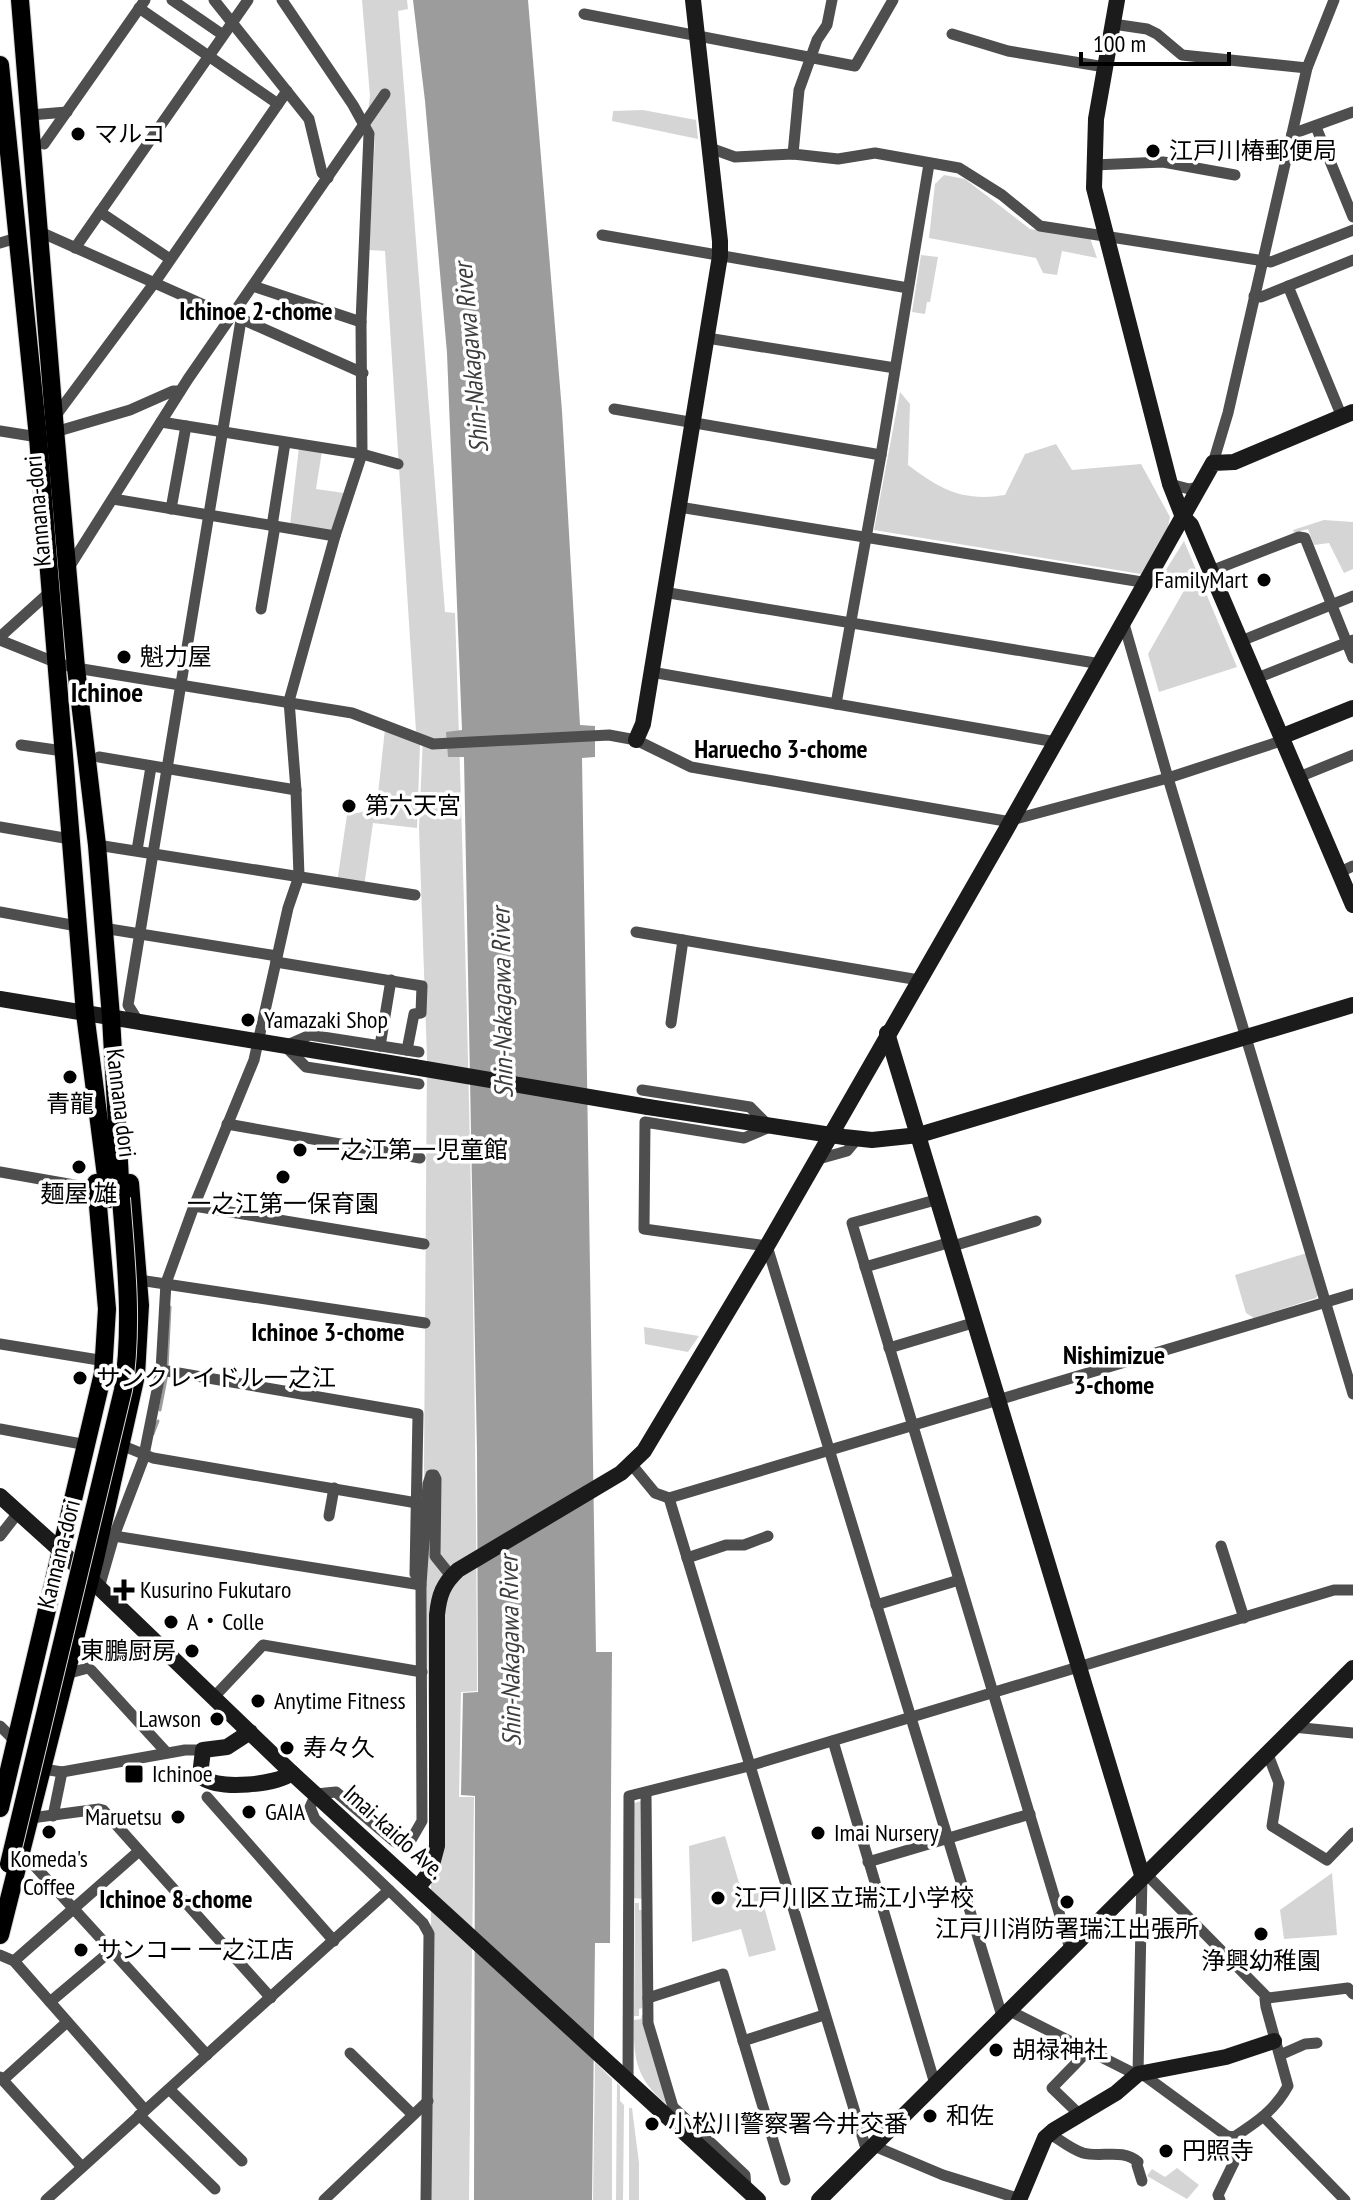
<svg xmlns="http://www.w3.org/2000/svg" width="1353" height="2200" viewBox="0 0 1353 2200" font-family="'PT Sans Narrow','Noto Sans JP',sans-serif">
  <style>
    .green { fill: #d5d5d5 }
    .water { fill: #9c9c9c }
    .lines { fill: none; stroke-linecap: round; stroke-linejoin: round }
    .stream { stroke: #9c9c9c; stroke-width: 3 }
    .primary-casing { stroke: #dbdbdb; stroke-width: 20 }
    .street { stroke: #4e4e4e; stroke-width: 11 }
    .secondary { stroke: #1b1b1b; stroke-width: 16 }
    .primary { stroke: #000; stroke-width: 18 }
    .primary-bridge-casing { stroke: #dbdbdb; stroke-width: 20; stroke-linecap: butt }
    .secondary-bridge { stroke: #1b1b1b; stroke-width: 16 }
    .primary-bridge { stroke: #000; stroke-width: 18 }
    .poi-dot { fill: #000; stroke: #fff; stroke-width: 3 }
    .labels { text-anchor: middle; stroke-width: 7; stroke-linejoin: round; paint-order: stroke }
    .poi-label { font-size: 24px; fill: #000; stroke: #fff; text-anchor: start }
    .street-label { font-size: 24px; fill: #000; stroke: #fff }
    .neighbourhood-label { font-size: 26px; font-weight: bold; fill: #000; stroke: #fff }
    .water-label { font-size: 26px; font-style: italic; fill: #3d3d3d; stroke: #fff }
    .quarter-label { font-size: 28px; font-weight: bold; fill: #000; stroke: #fff }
  </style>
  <rect width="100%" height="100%" fill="#fff"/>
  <g class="green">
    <path d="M 362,0 L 407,0 L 408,9 L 398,11 L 445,612 L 455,613 C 467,972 476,1332 477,1691 L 461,1692 L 459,1797 L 474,1797 L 469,2200 L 431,2200 L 431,1857 L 424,1465 L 427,1058 L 419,828 L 423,737 L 416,731 L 385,251 L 369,250 L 375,137 L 367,120 L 370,96 Z"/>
    <polygon points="643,110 696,120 698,139 612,121 613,111"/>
    <polygon points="944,175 965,179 1030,229 1090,238 1097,258 1062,251 1057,275 1043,273 1036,258 929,238 935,184"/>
    <polygon points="921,255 938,257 930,302 927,302 925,314 912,312"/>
    <path d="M 900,392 L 910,404 L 908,465 C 940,489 962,502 1005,495 L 1025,454 L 1056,444 L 1072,470 L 1141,464 L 1170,517 L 1166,536 L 1141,574 L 874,530 Z"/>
    <polygon points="299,447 322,451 316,489 344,493 332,532 290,525"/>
    <polygon points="1324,520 1353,522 1353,569 1344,573 1329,543 1314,545 1308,529 1294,533 1293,530"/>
    <polygon points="1184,541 1237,667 1159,692 1148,654 1190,580 1164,573"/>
    <polygon points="385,729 420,744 417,828 373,823 364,887 337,883 347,815 372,810 377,803"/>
    <polygon points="1307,1253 1318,1295 1316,1298 1254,1318 1246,1313 1235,1275"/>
    <polygon points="644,1327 699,1336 688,1352 645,1344"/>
    <polygon points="641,1801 643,1899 634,1898 634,1803"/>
    <polygon points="725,1836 743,1896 760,1892 776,1950 749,1957 741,1929 692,1942 689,1846"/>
    <polygon points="1332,1873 1337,1935 1284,1939 1280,1910"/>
    <polygon points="635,1903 639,1903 639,1910 643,1910 642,2008 639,2009 639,2016 634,2016"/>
    <path d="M 642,2015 L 646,2015 L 670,2107 C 637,2081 633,2061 634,2020 L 641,2019 Z"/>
    <polygon points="595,2062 612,2079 612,2200 593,2200"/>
    <polygon points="617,2083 620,2086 620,2101 624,2105 623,2200 616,2200"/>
    <polygon points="629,2108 632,2108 639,2163 639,2200 629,2200"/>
    <polygon points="1177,2168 1199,2185 1187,2199 1147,2176 1152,2169 1165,2177"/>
  </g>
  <polygon class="water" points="413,0 528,0 562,411 580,725 595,726 595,757 582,758 596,1652 612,1652 610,1943 595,1943 592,2200 474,2200 475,1796 461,1795 463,1693 478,1692 477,1453 464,757 448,757 446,732 462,730 447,353 425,101"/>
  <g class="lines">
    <g class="stream">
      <polyline points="167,1368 170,1307"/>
      <polyline points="160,1410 167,1374"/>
      <polyline points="153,1434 158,1421"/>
    </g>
    <g class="primary-casing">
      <g id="primary">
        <polyline points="20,0 54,418 76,668 97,845 111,1017 121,1198"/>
        <polyline points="0,65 38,437 85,1013 109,1199"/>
        <polyline points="0,1808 103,1373 107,1309 96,1183"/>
        <polyline points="0,1935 95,1559 136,1375 140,1305 130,1183"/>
      </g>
    </g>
    <g class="street">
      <polyline points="172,0 223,35"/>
      <polyline points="214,0 309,119 322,173 328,178"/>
      <polyline points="139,8 278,104"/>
      <polyline points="584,14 855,66 893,0"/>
      <polyline points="1113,24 1147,29 1157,34 1182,55 1307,68"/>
      <polyline points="952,34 1008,51 1105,67"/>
      <polyline points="30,115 67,112"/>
      <polyline points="1316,127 1353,217"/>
      <polyline points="1292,134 1353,112"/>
      <polyline points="44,144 145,0"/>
      <polyline points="710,148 735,157 793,154 838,159 875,153 959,168 1002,195 1040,226 1271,262 1353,230"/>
      <polyline points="793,154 799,90 817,40 827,25 832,0"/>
      <polyline points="1094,165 1163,162 1235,175"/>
      <polyline points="100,212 170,259"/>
      <polyline points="38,231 231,317"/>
      <polyline points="602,235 908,288"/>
      <polyline points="0,243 20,237"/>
      <polyline points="75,248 248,0"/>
      <polyline points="253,286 361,322"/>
      <polyline points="1288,286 1342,417"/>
      <polyline points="1254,296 1261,297 1353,260"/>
      <polyline points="237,317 363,373"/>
      <polyline points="707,338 895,368"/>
      <polyline points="614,409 881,455"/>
      <polyline points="54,418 155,282 287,91"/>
      <polyline points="161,422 362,454 398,464"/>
      <polyline points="0,431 38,437"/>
      <polyline points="55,432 130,410 173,391 180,391"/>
      <polyline points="1213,463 1228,413 1307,68 1334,0"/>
      <polyline points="1170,484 1189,489 1200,487"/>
      <polyline points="113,499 335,536"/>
      <polyline points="679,507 1148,583"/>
      <polyline points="171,509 186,426"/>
      <polyline points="272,526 285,443"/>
      <polyline points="68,569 188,379 385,94"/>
      <polyline points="1211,571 1299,537 1305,538 1353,658"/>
      <polyline points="663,592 1101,664"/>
      <polyline points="261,609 275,526"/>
      <polyline points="1124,624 1168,778 1353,1394"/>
      <polyline points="0,637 53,589"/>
      <polyline points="0,640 57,663 76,668 352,713 433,744 609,735 636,740 691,767 1011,822"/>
      <polyline points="1241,641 1353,596"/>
      <polyline points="651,672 1056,742"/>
      <polyline points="1257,678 1353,640"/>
      <polyline points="836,704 881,455 929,164"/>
      <polyline points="21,745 63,751"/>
      <polyline points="99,757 296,790"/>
      <polyline points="1299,777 1353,755"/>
      <polyline points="1012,820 1168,778 1284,740"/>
      <polyline points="0,827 70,839"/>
      <polyline points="97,845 415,895"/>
      <polyline points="137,850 151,767"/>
      <polyline points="1340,872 1353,866"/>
      <polyline points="0,912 77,926"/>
      <polyline points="103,928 277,956"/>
      <polyline points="636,932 919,980"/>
      <polyline points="276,962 422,986 421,1013 414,1014 407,1050"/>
      <polyline points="138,1021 128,1005 241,320"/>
      <polyline points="671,1023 683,940"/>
      <polyline points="380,1046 391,980"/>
      <polyline points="419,1084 306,1067 285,1046 310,1035 419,1052"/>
      <polyline points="642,1090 750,1107 770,1127 744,1138 645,1122 644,1229 767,1246 1002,2016"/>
      <polyline points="227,1124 420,1158"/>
      <polyline points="815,1160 847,1151 857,1139"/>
      <polyline points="0,1172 97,1189"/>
      <polyline points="939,1199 852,1223 1070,1949"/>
      <polyline points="194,1206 424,1244"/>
      <polyline points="953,1246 1036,1221"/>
      <polyline points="865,1267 951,1242"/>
      <polyline points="139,1280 425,1323"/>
      <polyline points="0,1344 105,1361"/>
      <polyline points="889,1348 976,1322"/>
      <polyline points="161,1370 418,1414 415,1574"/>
      <polyline points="0,1429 87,1445"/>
      <polyline points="121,1445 153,1458 417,1503"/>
      <polyline points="632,1465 655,1493 669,1498 1353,1294"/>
      <polyline points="669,1498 867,2152"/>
      <polyline points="329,1516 334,1488"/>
      <polyline points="0,1536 18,1513"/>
      <polyline points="114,1536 421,1585"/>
      <polyline points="1221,1546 1244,1618"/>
      <polyline points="687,1558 726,1545 744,1545 768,1536"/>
      <polyline points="99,1588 114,1536 143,1460 161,1370 166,1283 194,1206 254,1060 288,908 299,876 296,790 289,701 335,536 362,454 361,322 369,134 353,105 282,0"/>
      <polyline points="876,1605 959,1580"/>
      <polyline points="66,1674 88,1668 91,1670 167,1753"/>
      <polyline points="214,1697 263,1645 422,1672"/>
      <polyline points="0,1726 16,1742"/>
      <polyline points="1293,1727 1353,1733"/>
      <polyline points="833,1741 935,2084"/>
      <polyline points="1267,1752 1279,1783 1272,1826 1327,1860 1353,1833"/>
      <polyline points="43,1769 62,1772 185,1750 203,1750"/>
      <polyline points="646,1794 648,2023 673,2107 745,2175 746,2189"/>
      <polyline points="207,1797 334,1941"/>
      <polyline points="53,1816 62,1772"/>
      <polyline points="31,1818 99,1809 103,1810 271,1998"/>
      <polyline points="21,1858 31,1862 207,2055"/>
      <polyline points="868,1862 1030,1814"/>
      <polyline points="1145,1873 1268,1998"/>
      <polyline points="389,1890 423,1923 429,1934 426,2200"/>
      <polyline points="0,1955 14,1961 145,2110"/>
      <polyline points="14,1961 139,1851"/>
      <polyline points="648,1998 723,1974 785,2180"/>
      <polyline points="1268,1998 1348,1988 1353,1994"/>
      <polyline points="50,2002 113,1949"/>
      <polyline points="1008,2010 1137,2075"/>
      <polyline points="743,2041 824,2015"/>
      <polyline points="350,2053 412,2114"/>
      <polyline points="1280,2055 1305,2044 1317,2043"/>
      <polyline points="1141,2073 1227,2136 1234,2137"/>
      <polyline points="1138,2074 1142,1875"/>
      <polyline points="0,2077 82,2167"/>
      <polyline points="3,2080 67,2022"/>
      <polyline points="628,2080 629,1796 749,1766 1334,1590 1353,1590"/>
      <polyline points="169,2089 242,2161"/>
      <polyline points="1079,2114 1052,2088 1088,2051"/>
      <polyline points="139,2115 215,2189"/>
      <polyline points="1264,2117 1345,2200"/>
      <path d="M 1049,2133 C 1060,2140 1071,2149 1083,2153 C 1102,2158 1122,2148 1138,2162 L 1137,2165 L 1142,2181"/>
      <path d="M 1234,2137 C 1257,2122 1275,2110 1288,2086 L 1266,2007 L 1265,1999 L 1268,1998"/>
      <polyline points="874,2146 943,2175 1020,2199"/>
      <polyline points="46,2200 389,1890 315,1819 310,1807 316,1794 336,1792 395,1842 411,1840 422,1821 421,1585 428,1484 431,1475 434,1475 436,1479 435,1556 451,1576"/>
      <polyline points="324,2200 428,2101"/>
      <polyline points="1220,2200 1218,2195 1238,2154 1234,2137"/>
    </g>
    <g class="secondary">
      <polyline points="1117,0 1096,119 1094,188 1170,484 1183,517 1191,525 1353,905"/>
      <polyline points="1283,736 1353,708"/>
      <polyline points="636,740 643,724 720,256 720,241 693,0"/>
      <polyline points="0,999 414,1067"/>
      <polyline points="887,1033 1142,1875"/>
      <polyline points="648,1107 844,1137 872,1140 919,1135 1353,1005"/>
      <polyline points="0,1496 61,1551 292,1773 758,2200"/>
      <path d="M 250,1732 L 227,1747 L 203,1750 L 201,1767 L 203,1778 C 221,1790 275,1785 292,1773"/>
      <path d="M 418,1887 L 430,1872 L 437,1846 L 437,1615 C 439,1595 443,1584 458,1570 L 621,1473 L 644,1451 L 767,1246 L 1006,830 L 1213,463 L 1234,462 L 1353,412"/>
      <polyline points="819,2200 1353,1668"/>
      <polyline points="1019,2200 1045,2138 1054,2130 1116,2093 1138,2074 1226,2057 1274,2041"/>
    </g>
    <use href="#primary" class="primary"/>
    <g class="primary-bridge-casing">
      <path id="primary-bridge" d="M 9,1864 L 123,1390 C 133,1326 126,1263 121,1198"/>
    </g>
    <polyline class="secondary-bridge" points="414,1067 648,1107"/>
    <use href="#primary-bridge" class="primary-bridge"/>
  </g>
  <g class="poi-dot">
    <circle cx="78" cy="134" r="8"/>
    <circle cx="1153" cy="151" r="8"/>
    <circle cx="1264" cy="580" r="8"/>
    <circle cx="124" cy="657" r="8"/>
    <circle cx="349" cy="806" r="8"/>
    <circle cx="248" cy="1020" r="8"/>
    <circle cx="70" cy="1077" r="8"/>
    <circle cx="300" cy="1150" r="8"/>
    <circle cx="79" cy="1167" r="8"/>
    <circle cx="283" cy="1177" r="8"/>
    <circle cx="80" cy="1378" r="8"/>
    <path d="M120 1578h8v8h8v8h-8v8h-8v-8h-8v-8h8z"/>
    <circle cx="171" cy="1622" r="8"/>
    <circle cx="192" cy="1651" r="8"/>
    <circle cx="258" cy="1701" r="8"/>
    <circle cx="217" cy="1719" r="8"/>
    <circle cx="287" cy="1748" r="8"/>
    <rect x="124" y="1764" width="20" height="20" rx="4"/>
    <circle cx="249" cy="1812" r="8"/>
    <circle cx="178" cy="1817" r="8"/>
    <circle cx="49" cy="1832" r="8"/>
    <circle cx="818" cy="1833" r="8"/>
    <circle cx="718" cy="1898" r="8"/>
    <circle cx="1067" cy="1902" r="8"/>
    <circle cx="1261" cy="1934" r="8"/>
    <circle cx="81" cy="1950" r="8"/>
    <circle cx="996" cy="2050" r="8"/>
    <circle cx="930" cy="2116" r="8"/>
    <circle cx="652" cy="2124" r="8"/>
    <circle cx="1166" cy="2151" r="8"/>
  </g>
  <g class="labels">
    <g class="poi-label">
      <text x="94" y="142">マルコ</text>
      <text x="1169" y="159">江戸川椿郵便局</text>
      <text x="1248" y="588" text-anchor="end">FamilyMart</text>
      <text x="140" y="665">魁力屋</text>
      <text x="365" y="814">第六天宮</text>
      <text x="264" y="1028">Yamazaki Shop</text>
      <text x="70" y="1112" text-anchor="middle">青龍</text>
      <text x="316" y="1158">一之江第一児童館</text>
      <text x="79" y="1202" text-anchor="middle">麺屋 雄</text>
      <text x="283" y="1212" text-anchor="middle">一之江第一保育園</text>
      <text x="96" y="1386">サンクレイドル一之江</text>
      <text x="140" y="1598">Kusurino Fukutaro</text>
      <text x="187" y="1630">A・Colle</text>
      <text x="176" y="1659" text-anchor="end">東鵬厨房</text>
      <text x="274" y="1709">Anytime Fitness</text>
      <text x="201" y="1727" text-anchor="end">Lawson</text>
      <text x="303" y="1756">寿々久</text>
      <text x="152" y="1782">Ichinoe</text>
      <text x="265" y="1820">GAIA</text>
      <text x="162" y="1825" text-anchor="end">Maruetsu</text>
      <text x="834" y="1841">Imai Nursery</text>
      <text x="49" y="1867" text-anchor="middle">Komeda's<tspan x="49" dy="28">Coffee</tspan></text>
      <text x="734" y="1906">江戸川区立瑞江小学校</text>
      <text x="1067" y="1937" text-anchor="middle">江戸川消防署瑞江出張所</text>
      <text x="97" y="1958">サンコー 一之江店</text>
      <text x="1261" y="1969" text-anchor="middle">浄興幼稚園</text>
      <text x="1012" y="2058">胡禄神社</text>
      <text x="946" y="2124">和佐</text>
      <text x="668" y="2132">小松川警察署今井交番</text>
      <text x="1182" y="2159">円照寺</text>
    </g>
    <g class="street-label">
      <text transform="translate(38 511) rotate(-95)" y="8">Kannana-dori</text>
      <text transform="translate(121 1103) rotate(83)" y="8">Kannana dori</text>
      <text transform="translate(59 1554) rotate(-76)" y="8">Kannana-dori</text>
      <text transform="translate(394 1832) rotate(42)" y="8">Imai-kaido Ave.</text>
    </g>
    <g class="neighbourhood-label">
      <text x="256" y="320">Ichinoe 2-chome</text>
      <text x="781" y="758">Haruecho 3-chome</text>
      <text x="328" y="1341">Ichinoe 3-chome</text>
      <text x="1114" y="1364">Nishimizue<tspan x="1114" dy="30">3-chome</tspan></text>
      <text x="176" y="1908">Ichinoe 8-chome</text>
    </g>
    <g class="water-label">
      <text transform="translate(471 358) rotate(-95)" y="9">Shin-Nakagawa River</text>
      <text transform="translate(502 1003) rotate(-91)" y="9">Shin-Nakagawa River</text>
      <text transform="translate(510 1651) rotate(-91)" y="9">Shin-Nakagawa River</text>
    </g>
    <g class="quarter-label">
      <text x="107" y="702">Ichinoe</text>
    </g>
  </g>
  <path d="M1081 52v12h148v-12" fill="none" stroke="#000000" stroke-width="4"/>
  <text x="1093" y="52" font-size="24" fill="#000000" stroke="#ffffff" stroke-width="6" paint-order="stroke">100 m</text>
</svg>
